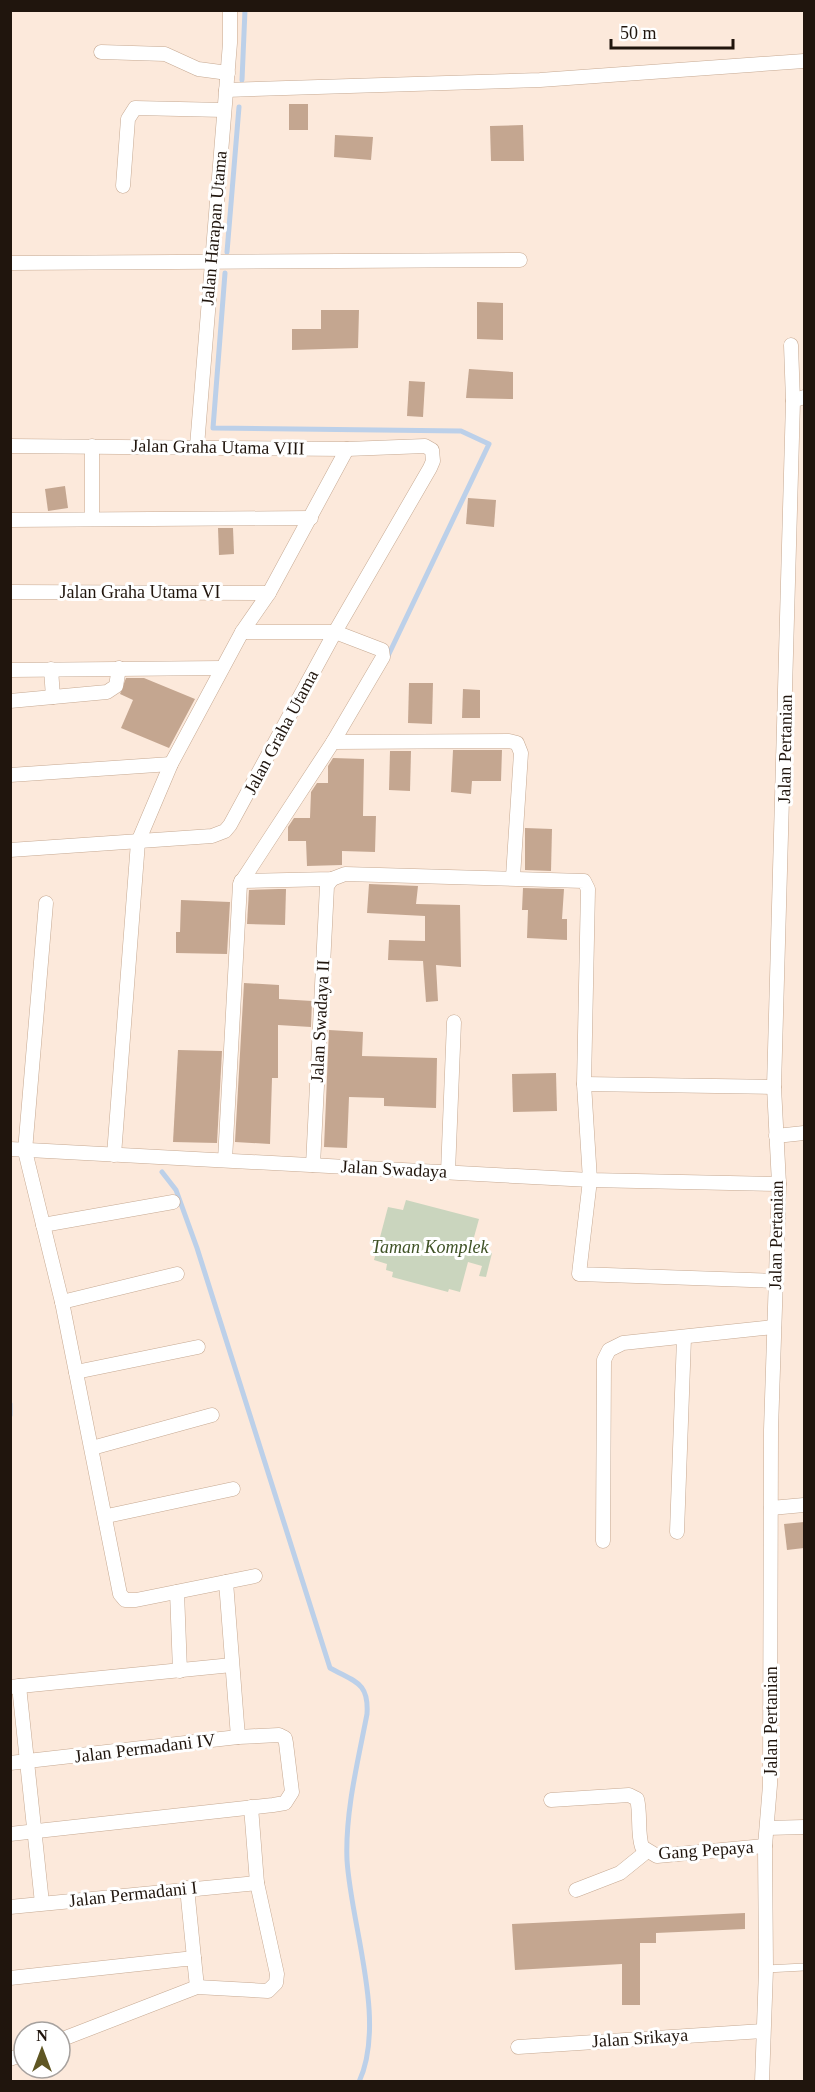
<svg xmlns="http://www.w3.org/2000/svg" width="815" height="2092" viewBox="0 0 815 2092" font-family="Georgia,serif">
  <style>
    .green { fill: #cad5be }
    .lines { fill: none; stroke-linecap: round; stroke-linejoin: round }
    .stream { stroke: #bcd0e9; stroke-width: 5 }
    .building { fill: #c4a690 }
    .service-casing { stroke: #c6a992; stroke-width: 8 }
    .minor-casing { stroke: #c6a992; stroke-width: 15 }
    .service { stroke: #fff; stroke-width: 7 }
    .minor { stroke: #fff; stroke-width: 14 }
    .labels { text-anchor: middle; stroke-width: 6; stroke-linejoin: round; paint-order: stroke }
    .street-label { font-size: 18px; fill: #20150d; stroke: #fff }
    .park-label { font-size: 18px; font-style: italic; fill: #405327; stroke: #fff }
  </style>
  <rect width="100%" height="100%" fill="#fce9db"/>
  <polygon class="green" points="406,1200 479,1219 471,1248 492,1253 486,1277 479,1276 482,1266 468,1262 460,1292 449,1289 448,1292 392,1277 393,1272 386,1270 387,1264 374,1260 388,1207 403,1210"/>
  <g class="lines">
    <g class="stream">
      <polyline points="242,80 245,10"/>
      <polyline points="227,252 239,107"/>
      <polyline points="225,273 213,428 461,431 489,444 387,658"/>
      <path d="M 162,1172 L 176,1190 L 197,1248 L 330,1668 C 355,1682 369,1682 367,1714 C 358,1761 345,1812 347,1860 C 351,1926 387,2021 359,2082"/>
      <polyline points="10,1404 10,1415"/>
    </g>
  </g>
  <g class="building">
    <rect x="289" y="104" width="19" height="26"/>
    <polygon points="523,125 524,161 491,161 490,126"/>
    <polygon points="335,135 373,137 371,160 334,157"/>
    <polygon points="477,302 503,303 503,340 477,339"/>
    <polygon points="321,310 359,310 358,348 292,350 292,329 321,329"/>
    <polygon points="469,369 513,372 513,399 466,398"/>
    <polygon points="409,381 425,382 423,417 407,416"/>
    <polygon points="65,486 68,508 48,511 45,489"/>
    <polygon points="468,498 496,500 494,527 466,524"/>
    <polygon points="218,528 233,528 234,554 219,555"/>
    <polygon points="126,678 144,678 195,699 169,748 121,728 133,700 120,694"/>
    <polygon points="409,683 433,683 432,724 408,723"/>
    <polygon points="463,689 480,690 480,718 462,718"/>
    <polygon points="453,750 502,750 501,781 472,781 471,794 451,792"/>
    <polygon points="390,751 411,751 410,791 389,790"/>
    <polygon points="333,758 364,759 363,816 376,816 375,852 342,851 342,865 307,866 306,841 288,841 288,827 294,818 310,818 311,792 317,783 328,783 328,766"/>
    <polygon points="525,828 552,829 551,871 525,870"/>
    <polygon points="369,884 418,886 416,904 460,905 461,967 436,965 438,1001 426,1002 423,961 388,960 389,940 425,941 425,916 367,913"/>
    <polygon points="523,888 564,889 562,919 567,919 567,940 527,938 528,910 522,910"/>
    <polygon points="279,889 286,889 285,925 247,924 249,890"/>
    <polygon points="181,900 230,902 227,954 176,953 176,932 180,932"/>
    <polygon points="244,983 279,985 279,999 312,1001 311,1027 278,1025 278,1078 272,1078 270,1144 235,1142"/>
    <polygon points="329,1030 363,1032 362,1056 437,1058 436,1108 384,1106 384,1098 349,1097 347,1148 324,1147"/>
    <polygon points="178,1050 222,1051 217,1143 173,1142"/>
    <polygon points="556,1073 557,1111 513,1112 512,1074"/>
    <polygon points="804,1522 804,1548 787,1550 784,1524"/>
    <polygon points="745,1913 745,1929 656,1933 656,1943 640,1943 640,2005 622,2005 622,1964 515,1970 512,1924"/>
  </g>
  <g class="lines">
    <g class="service-casing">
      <polyline id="service" points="766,1969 804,1967"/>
    </g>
    <g class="minor-casing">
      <g id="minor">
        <polyline points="101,52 165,54 198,69 228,73"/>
        <polyline points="226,90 540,80 804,61"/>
        <polyline points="123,186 128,119 135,108 224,110"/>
        <polyline points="10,263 520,260"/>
        <polyline points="791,345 793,401"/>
        <polyline points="10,446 347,449 425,446 432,450 433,461 430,468 335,632 230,825 225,831 212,836 10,850"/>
        <polyline points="92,446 92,519"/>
        <polyline points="197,446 230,43 230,10"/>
        <polyline points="10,520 311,518"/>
        <polyline points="10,592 269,593"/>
        <polyline points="51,669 53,697"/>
        <polyline points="10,670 222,668"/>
        <polyline points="10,701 107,692 116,686 119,668"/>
        <polyline points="333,742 509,741 517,743 521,753 513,877"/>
        <polyline points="10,775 171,764"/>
        <polyline points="241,881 332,879 345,874 584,881 588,889 584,1084 590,1180 579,1274 775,1281"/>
        <polyline points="46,903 25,1151 62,1302 120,1594 125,1600 136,1600 255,1576"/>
        <polyline points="584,1084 774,1087"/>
        <polyline points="776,1136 804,1133"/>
        <polyline points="10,1149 590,1180 779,1184"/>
        <polyline points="114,1155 138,842 171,764 242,632 269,593 347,449"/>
        <polyline points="225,1160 240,884 333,742 383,657 382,650 335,632 242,632"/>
        <polyline points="313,1165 327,886 332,879"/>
        <polyline points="448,1172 454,1022"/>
        <polyline points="43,1225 173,1202"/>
        <polyline points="62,1302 177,1274"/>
        <polyline points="76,1372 198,1347"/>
        <polyline points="92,1448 212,1415"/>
        <polyline points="771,1508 804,1505"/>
        <polyline points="107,1516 233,1489"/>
        <polyline points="677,1532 684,1338"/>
        <polyline points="603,1541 604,1360 609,1350 623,1343 774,1327"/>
        <polyline points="226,1582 238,1737"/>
        <polyline points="177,1592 180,1671"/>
        <polyline points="19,1686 42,1903"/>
        <polyline points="10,1687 232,1665"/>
        <polyline points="10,1763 238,1737 279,1735 285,1738 286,1743 292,1792 285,1803 273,1805 10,1834"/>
        <path d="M 551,1800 L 629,1795 L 637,1799 C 641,1815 637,1831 642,1847 L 657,1856 L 765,1846"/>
        <polyline points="767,1828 804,1827"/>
        <polyline points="187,1888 194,1958"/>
        <polyline points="576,1890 620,1873 646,1852"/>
        <polyline points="10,1907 257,1883"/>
        <polyline points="10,1978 194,1958 197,1987"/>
        <polyline points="60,2040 197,1987 268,1991 276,1983 277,1974 257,1883 251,1807"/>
        <polyline points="518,2047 763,2031"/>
        <polyline points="10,2059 24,2054"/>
        <polyline points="762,2082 766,1969 765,1846 770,1785 771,1430 779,1184 774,1087 793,401 804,397"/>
      </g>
    </g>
    <use href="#service" class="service"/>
    <use href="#minor" class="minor"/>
  </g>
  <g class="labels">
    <g class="street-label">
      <text transform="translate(214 228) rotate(-85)" y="6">Jalan Harapan Utama</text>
      <text transform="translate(218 447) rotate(1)" y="6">Jalan Graha Utama VIII</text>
      <text x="140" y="598">Jalan Graha Utama VI</text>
      <text transform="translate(281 732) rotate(-62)" y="6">Jalan Graha Utama</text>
      <text transform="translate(785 749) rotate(-89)" y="6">Jalan Pertanian</text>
      <text transform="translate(320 1021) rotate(-87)" y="6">Jalan Swadaya II</text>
      <text transform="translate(394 1169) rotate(3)" y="6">Jalan Swadaya</text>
      <text transform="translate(776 1235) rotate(-89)" y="6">Jalan Pertanian</text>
      <text transform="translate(771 1721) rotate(-90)" y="6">Jalan Pertanian</text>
      <text transform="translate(145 1748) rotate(-7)" y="6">Jalan Permadani IV</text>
      <text transform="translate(706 1850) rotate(-4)" y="6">Gang Pepaya</text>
      <text transform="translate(133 1894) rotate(-6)" y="6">Jalan Permadani I</text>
      <text transform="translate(640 2038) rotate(-4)" y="6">Jalan Srikaya</text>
    </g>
    <g class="park-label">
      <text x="430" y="1253">Taman Komplek</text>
    </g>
  </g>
  <rect width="815" height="2092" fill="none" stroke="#20150d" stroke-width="24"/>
  <g transform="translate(42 2050)"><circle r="28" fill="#ffffff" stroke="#a6a19e" stroke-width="1.5"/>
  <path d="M0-4.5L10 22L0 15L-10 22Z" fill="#5f5623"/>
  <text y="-9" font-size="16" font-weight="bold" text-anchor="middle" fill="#20150d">N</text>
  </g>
  <path d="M611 39v9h122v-9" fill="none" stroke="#20150d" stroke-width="3"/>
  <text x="620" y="39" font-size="18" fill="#20150d" stroke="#ffffff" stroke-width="4.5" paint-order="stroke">50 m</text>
</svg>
